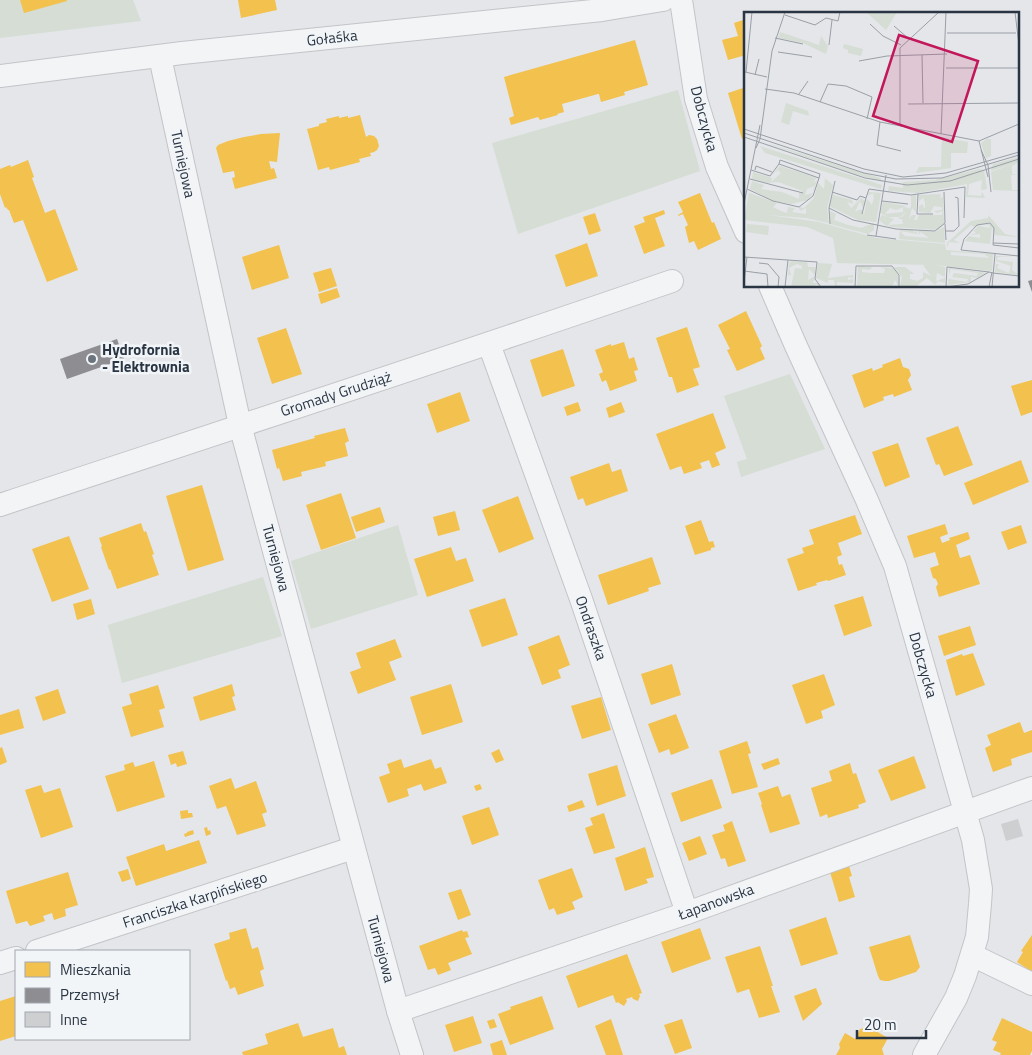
<svg xmlns="http://www.w3.org/2000/svg" width="1032" height="1055" viewBox="0 0 1032 1055" font-family="'Titillium Web',sans-serif">
  <style>
    .green { fill: #d5ddd5 }
    .homes { fill: #f2c14e }
    .industry { fill: #8d8d92 }
    .building { fill: #cdcfd1 }
    .lines { fill: none; stroke-linecap: round; stroke-linejoin: round }
    .minor-casing { stroke: #c2c4c7; stroke-width: 24 }
    .minor { stroke: #f3f4f6; stroke-width: 22 }
    .poi-dot { fill: #6b737d; stroke: #f2f5f8; stroke-width: 2 }
    .labels { text-anchor: middle; stroke-width: 5; stroke-linejoin: round; paint-order: stroke }
    .street-label { font-size: 15px; fill: #2a3543; stroke: #f2f5f8 }
    .poi-label { font-size: 15px; font-weight: bold; fill: #2a3543; stroke: #f2f5f8; text-anchor: start }
    .inset-road { fill: none; stroke: #9a9fa7; stroke-width: 1 }
    .view { fill: #c2185b; fill-opacity: 0.15; stroke: #c2185b; stroke-width: 2.5 }
    .inset-edge { fill: none; stroke: #2a3543; stroke-width: 2.5 }
  </style>
  <rect width="100%" height="100%" fill="#e4e6e9"/>
  <g class="green">
    <polygon points="0,0 133,0 141,21 0,38"/>
    <polygon points="678,90 700,171 518,234 492,143"/>
    <polygon points="790,374 825,449 741,477 737,462 747,459 724,396"/>
    <polygon points="398,525 418,595 311,629 291,561"/>
    <polygon points="263,577 282,636 122,683 108,625"/>
  </g>
  <g class="homes">
    <polygon points="20,0 67,0 67,1 24,13"/>
    <polygon points="238,0 275,0 277,10 241,18"/>
    <polygon points="746,19 746,55 728,60 722,40 738,36 734,23"/>
    <polygon points="635,40 648,85 624,92 625,95 601,102 599,94 598,94 562,104 564,112 557,114 558,115 540,120 538,117 511,125 509,118 514,116 504,77"/>
    <polygon points="746,87 746,137 742,139 728,93"/>
    <polygon points="360,115 366,137 369,135 374,136 377,139 379,146 377,150 374,152 370,153 371,156 359,159 360,162 330,170 329,167 318,170 307,129 319,126 319,124 327,122 326,119 339,116 339,118 348,116 348,118"/>
    <polygon points="280,133 277,162 269,161 271,169 274,168 277,178 235,189 232,178 235,177 234,171 223,173 216,148 218,145 228,141 244,137 261,134"/>
    <polygon points="28,160 34,177 32,178 45,213 55,209 78,270 47,282 23,220 14,223 9,210 8,210 6,207 5,208 0,194 0,169 10,165 11,167"/>
    <polygon points="700,193 712,223 714,222 721,239 698,250 694,241 689,243 685,227 688,225 683,214 678,216 678,215 683,212 678,202"/>
    <polygon points="664,210 665,214 655,218 665,246 644,254 634,226 645,222 643,217"/>
    <polygon points="595,213 601,231 589,235 583,217"/>
    <polygon points="587,243 598,276 566,287 555,255"/>
    <polygon points="279,245 289,278 252,290 242,257"/>
    <polygon points="331,268 337,286 319,292 313,273"/>
    <polygon points="337,288 340,297 321,304 318,294"/>
    <polygon points="746,311 762,346 760,348 765,359 737,371 727,350 730,349 718,325"/>
    <polygon points="687,327 700,367 693,369 699,385 677,393 672,377 669,377 656,338"/>
    <polygon points="286,328 302,374 272,384 257,338"/>
    <polygon points="624,342 629,359 634,357 638,370 634,371 637,381 610,391 606,380 602,382 599,374 603,372 595,350 611,344 611,346"/>
    <polygon points="563,349 575,386 542,397 530,360"/>
    <polygon points="900,358 903,367 909,369 911,375 908,380 912,390 894,397 893,394 883,397 884,400 864,408 852,375 872,368 873,371 883,367 882,365"/>
    <polygon points="1032,380 1032,412 1021,416 1011,386"/>
    <polygon points="460,392 470,421 437,433 427,404"/>
    <polygon points="578,402 581,411 567,416 564,407"/>
    <polygon points="621,402 625,412 609,418 606,408"/>
    <polygon points="713,413 726,448 715,453 720,465 712,468 709,460 700,463 702,468 684,474 681,466 670,470 656,434"/>
    <polygon points="958,426 973,465 944,476 939,464 936,465 926,438"/>
    <polygon points="345,428 349,441 345,443 348,456 325,462 326,466 301,472 302,476 283,481 279,468 277,469 272,450 315,438 314,436"/>
    <polygon points="898,443 910,477 885,487 872,452"/>
    <polygon points="1021,460 1029,482 973,505 964,483"/>
    <polygon points="609,463 612,472 621,469 628,491 586,506 583,498 578,500 570,477"/>
    <polygon points="202,485 224,560 188,571 166,496"/>
    <polygon points="341,493 356,538 321,550 306,505"/>
    <polygon points="518,496 534,539 499,553 482,510"/>
    <polygon points="380,507 385,522 356,532 351,517"/>
    <polygon points="455,511 460,530 438,536 433,517"/>
    <polygon points="855,515 862,534 838,543 842,555 837,557 839,565 842,564 846,575 828,581 827,580 816,583 817,585 798,591 787,559 804,553 802,548 814,544 809,530"/>
    <polygon points="701,520 709,542 713,541 715,547 711,548 711,550 695,555 685,526"/>
    <polygon points="141,523 144,532 146,531 154,554 152,555 159,575 117,589 110,569 109,570 101,547 102,546 99,538"/>
    <polygon points="945,524 948,534 940,537 942,543 950,540 949,538 968,532 970,539 956,545 960,558 970,555 980,584 939,597 936,587 938,584 936,579 933,578 930,568 939,565 935,552 914,558 907,536"/>
    <polygon points="1021,525 1027,543 1008,550 1001,532"/>
    <polygon points="69,536 89,589 52,602 32,549"/>
    <polygon points="451,547 456,561 466,558 474,581 427,597 414,559"/>
    <polygon points="652,557 661,584 648,588 649,591 608,605 598,575"/>
    <polygon points="863,596 872,626 844,636 834,605"/>
    <polygon points="505,598 518,635 482,647 469,610"/>
    <polygon points="91,599 95,614 77,620 73,604"/>
    <polygon points="970,626 976,645 944,656 938,636"/>
    <polygon points="559,635 570,665 558,670 561,678 542,685 528,647"/>
    <polygon points="395,639 402,657 389,662 396,680 358,694 350,672 361,668 356,653"/>
    <polygon points="973,653 985,685 956,696 946,660 962,654 963,656"/>
    <polygon points="672,664 681,695 651,705 641,674"/>
    <polygon points="824,674 835,705 821,711 823,718 806,724 792,685"/>
    <polygon points="232,684 235,696 232,697 236,710 200,721 193,697"/>
    <polygon points="451,684 463,722 422,735 410,697"/>
    <polygon points="158,685 165,708 159,710 164,727 131,737 122,707 132,704 129,694"/>
    <polygon points="58,689 66,713 43,721 35,697"/>
    <polygon points="601,697 611,730 582,739 571,706"/>
    <polygon points="19,709 24,728 0,735 0,715"/>
    <polygon points="676,714 689,748 671,755 669,749 659,753 648,724"/>
    <polygon points="1020,722 1024,733 1032,730 1032,752 1011,759 1012,765 993,772 985,748 991,745 987,735"/>
    <polygon points="747,741 751,753 748,754 758,787 732,794 719,751"/>
    <polygon points="2,747 7,762 0,765 0,748"/>
    <polygon points="499,749 504,760 496,763 491,753"/>
    <polygon points="183,751 187,764 177,767 176,763 171,765 168,755"/>
    <polygon points="914,756 926,788 891,801 878,770"/>
    <polygon points="778,758 780,764 764,770 761,764"/>
    <polygon points="401,759 404,768 431,759 435,769 441,767 447,783 424,791 421,784 407,789 409,796 388,803 379,777 390,773 387,764"/>
    <polygon points="154,761 165,797 117,812 105,776 125,770 124,765 133,762 135,767"/>
    <polygon points="850,763 853,774 856,773 866,802 858,805 859,808 828,818 827,814 820,817 811,788 832,781 829,771"/>
    <polygon points="617,765 626,796 597,806 588,774"/>
    <polygon points="231,778 235,789 256,781 267,812 262,814 266,826 237,835 226,806 217,809 209,786"/>
    <polygon points="712,779 722,808 681,822 671,793"/>
    <polygon points="480,784 482,789 476,791 474,786"/>
    <polygon points="41,785 44,793 60,788 73,827 41,838 25,790"/>
    <polygon points="778,786 782,797 790,794 800,824 770,833 761,805 762,804 758,793"/>
    <polygon points="582,800 585,807 569,812 567,806"/>
    <polygon points="489,807 499,835 472,845 462,816"/>
    <polygon points="188,810 188,813 192,813 193,817 181,819 180,811"/>
    <polygon points="604,813 615,848 594,854 585,828 593,825 590,818"/>
    <polygon points="732,821 746,861 728,867 725,858 721,859 712,835 725,831 723,825"/>
    <polygon points="207,827 208,831 210,830 211,834 206,836 204,828"/>
    <polygon points="193,830 194,834 185,837 184,834 187,833 187,832"/>
    <polygon points="700,836 707,854 689,861 682,843"/>
    <polygon points="199,840 207,863 136,886 126,857 164,844 166,851"/>
    <polygon points="645,847 654,877 646,879 648,883 625,891 615,858"/>
    <polygon points="849,866 852,876 849,877 855,897 839,902 830,872"/>
    <polygon points="572,868 583,897 572,902 575,909 557,915 554,908 549,910 538,880"/>
    <polygon points="128,869 131,879 122,882 118,872"/>
    <polygon points="68,872 78,905 65,909 66,916 54,920 52,913 43,916 45,921 30,926 27,921 16,924 6,891"/>
    <polygon points="461,889 471,915 458,920 448,893"/>
    <polygon points="826,917 838,954 801,966 789,930"/>
    <polygon points="246,928 252,949 258,947 264,969 260,971 264,986 238,995 235,987 230,989 227,980 226,981 214,944 230,939 229,933"/>
    <polygon points="700,928 711,959 672,973 661,942"/>
    <polygon points="462,930 463,932 467,931 469,937 465,938 472,954 448,963 451,970 438,975 435,968 428,970 419,946"/>
    <polygon points="910,935 920,967 916,972 889,981 885,981 880,980 878,976 869,947"/>
    <polygon points="1032,935 1032,972 1017,962 1023,952 1021,951"/>
    <polygon points="760,946 773,986 771,986 780,1012 759,1018 749,989 737,993 725,957"/>
    <polygon points="627,954 642,993 639,994 640,996 638,1001 633,999 632,997 626,999 627,1001 624,1006 619,1003 618,1002 616,1003 613,995 578,1008 566,976"/>
    <polygon points="816,988 822,1004 803,1021 794,996"/>
    <polygon points="16,996 16,1036 0,1041 0,1001"/>
    <polygon points="542,996 554,1029 510,1045 498,1014 511,1009 510,1007"/>
    <polygon points="473,1016 482,1043 454,1052 445,1025"/>
    <polygon points="1002,1018 1032,1032 1032,1051 1030,1055 1000,1055 1001,1053 993,1050 997,1042 992,1040"/>
    <polygon points="494,1019 497,1027 490,1029 487,1021"/>
    <polygon points="611,1019 623,1055 606,1055 595,1026"/>
    <polygon points="682,1019 692,1048 675,1054 664,1025"/>
    <polygon points="298,1023 303,1037 333,1028 339,1048 344,1046 347,1055 243,1055 242,1052 268,1044 265,1034"/>
    <polygon points="869,1027 888,1038 882,1049 884,1055 836,1055 840,1048 839,1044 845,1033 855,1039 860,1029"/>
    <polygon points="502,1040 507,1055 493,1055 490,1044"/>
  </g>
  <g class="industry">
    <polygon points="1032,280 1032,292 1028,281"/>
    <polygon points="117,339 124,359 67,379 60,359"/>
  </g>
  <polygon class="building" points="1018,819 1023,836 1006,841 1001,824"/>
  <g class="lines">
    <g class="minor-casing">
      <g id="minor">
        <polyline points="681,0 696,99 717,167 746,232"/>
        <polyline points="160,57 240,425 398,1011 412,1055"/>
        <polyline points="0,76 182,53 602,10 663,0"/>
        <polyline points="770,286 796,346 866,498 895,566 973,840 981,889 980,904 977,937 965,976 956,998 924,1055"/>
        <polyline points="489,344 581,599 687,913"/>
        <path d="M 0,505 C 224,431 449,358 672,281"/>
        <polyline points="37,951 353,848"/>
        <polyline points="972,955 1032,984"/>
        <polyline points="0,963 16,958"/>
        <polyline points="398,1011 687,913 1032,788"/>
      </g>
    </g>
    <use href="#minor" class="minor"/>
  </g>
  <circle class="poi-dot" cx="92" cy="359" r="5"/>
  <g class="labels">
    <g class="street-label">
      <text transform="translate(332 38) rotate(-6)" y="5">Gołaśka</text>
      <text transform="translate(704 119) rotate(75)" y="5">Dobczycka</text>
      <text transform="translate(183 164) rotate(78)" y="5">Turniejowa</text>
      <text transform="translate(336 394) rotate(-18)" y="5">Gromady Grudziąż</text>
      <text transform="translate(276 558) rotate(75)" y="5">Turniejowa</text>
      <text transform="translate(591 628) rotate(71)" y="5">Ondraszka</text>
      <text transform="translate(923 665) rotate(74)" y="5">Dobczycka</text>
      <text transform="translate(195 900) rotate(-18)" y="5">Franciszka Karpińskiego</text>
      <text transform="translate(716 902) rotate(-20)" y="5">Łapanowska</text>
      <text transform="translate(381 949) rotate(75)" y="5">Turniejowa</text>
    </g>
    <g class="poi-label">
      <text x="102" y="355">Hydrofornia<tspan x="102" dy="17">- Elektrownia</tspan></text>
    </g>
  </g>
  <g transform="translate(744 12)">
    <rect width="275" height="275" fill="#e4e6e9"/>
    <path d="M 122,0 L 153,0 L 142,18 ZM 36,20 L 75,33 L 77,24 L 84,34 L 82,42 L 59,31 L 34,26 ZM 100,32 L 119,37 L 117,44 L 104,41 L 104,38 L 99,36 ZM 42,91 L 64,99 L 65,104 L 49,99 L 45,113 L 37,110 ZM 198,125 L 224,130 L 223,141 L 207,141 L 207,156 L 172,161 L 175,155 L 197,155 ZM 243,127 L 247,127 L 247,144 L 242,146 L 237,131 ZM 20,130 L 136,166 L 139,170 L 110,162 ZM 16,134 L 138,173 L 137,177 L 21,141 ZM 275,145 L 275,150 L 247,159 L 249,152 ZM 275,150 L 268,154 L 268,162 L 273,163 L 267,163 L 268,178 L 274,178 L 275,164 L 275,179 L 249,178 L 247,160 ZM 36,154 L 73,166 L 69,170 L 73,169 L 69,180 L 70,174 L 63,177 L 61,183 L 69,181 L 64,188 L 47,192 L 29,189 L 6,177 L 8,169 L 20,173 L 17,177 L 38,180 L 55,187 L 55,181 L 59,179 L 34,170 L 23,171 L 8,167 L 9,160 L 28,166 L 27,170 L 37,161 L 34,158 L 27,164 ZM 235,157 L 240,158 L 243,177 L 237,178 L 238,168 L 225,172 L 224,183 L 237,184 L 238,180 L 241,186 L 222,185 L 223,172 L 174,181 L 144,179 L 145,174 L 159,176 L 159,170 L 191,168 ZM 77,163 L 89,173 L 83,196 L 85,211 L 62,206 L 24,203 L 75,210 L 132,226 L 201,232 L 202,238 L 249,242 L 248,259 L 190,253 L 201,255 L 201,265 L 193,261 L 192,269 L 201,266 L 201,271 L 194,269 L 191,273 L 183,266 L 171,275 L 156,275 L 158,265 L 150,255 L 161,255 L 170,262 L 166,262 L 166,267 L 173,269 L 179,266 L 179,260 L 187,264 L 179,253 L 189,253 L 93,251 L 89,226 L 63,215 L 0,208 L 5,181 L 33,191 L 29,195 L 37,199 L 43,201 L 44,195 L 51,196 L 48,200 L 62,202 L 62,196 L 56,199 L 55,195 L 60,196 L 70,186 L 74,171 L 80,177 L 81,166 ZM 207,240 L 240,242 L 246,246 L 207,243 ZM 125,180 L 137,181 L 132,210 L 114,208 L 85,194 L 89,183 L 108,188 L 109,192 L 103,190 L 107,196 L 117,186 L 121,189 L 119,196 L 116,189 L 111,200 L 117,197 L 120,203 L 123,187 L 128,193 L 130,186 L 129,181 L 124,184 ZM 197,182 L 196,186 L 199,185 L 200,212 L 194,218 L 149,215 L 141,213 L 135,208 L 138,203 L 150,207 L 144,213 L 159,212 L 158,207 L 154,207 L 167,195 L 167,184 L 172,183 L 172,200 L 168,196 L 165,207 L 168,203 L 172,203 L 170,208 L 173,208 L 175,203 L 198,203 L 199,199 L 193,201 L 190,199 L 198,198 L 198,195 L 190,194 L 186,201 L 175,200 L 175,194 L 178,192 L 181,197 L 181,190 L 179,186 L 175,189 L 175,183 ZM 245,187 L 244,203 L 261,222 L 275,225 L 251,223 L 246,210 L 230,215 L 227,213 L 210,228 L 216,231 L 205,230 L 203,236 L 203,231 L 227,209 L 244,206 ZM 139,190 L 162,194 L 152,198 L 146,196 L 141,202 L 159,200 L 159,195 L 165,196 L 158,205 L 144,205 L 136,201 ZM 86,199 L 92,202 L 90,208 L 104,213 L 117,216 L 130,211 L 130,218 L 124,222 L 86,212 ZM 3,212 L 25,214 L 24,223 L 2,220 ZM 247,212 L 248,214 L 246,232 L 221,229 L 225,224 L 236,226 L 236,222 L 226,223 L 232,221 L 230,219 L 234,214 L 246,216 L 245,213 L 238,213 ZM 200,215 L 201,231 L 155,227 L 156,217 L 170,218 L 170,221 L 173,218 L 173,222 L 156,219 L 161,224 L 185,226 L 177,220 L 175,223 L 174,218 L 191,220 ZM 252,244 L 275,245 L 254,245 L 253,248 L 269,250 L 268,258 L 275,263 L 251,260 L 252,252 L 255,252 L 253,256 L 265,261 L 267,254 L 252,249 ZM 47,249 L 63,250 L 64,255 L 71,255 L 71,263 L 65,257 L 64,268 L 71,264 L 69,271 L 75,271 L 76,275 L 72,272 L 71,275 L 47,275 L 51,256 L 58,257 L 58,254 L 53,252 L 45,256 L 47,263 L 44,263 L 45,252 ZM 74,251 L 88,252 L 84,266 L 109,263 L 109,266 L 104,265 L 104,268 L 109,267 L 109,271 L 93,270 L 93,273 L 107,275 L 91,275 L 90,268 L 84,268 L 84,271 L 72,266 ZM 114,254 L 128,255 L 126,258 L 118,257 L 118,260 L 126,261 L 140,261 L 141,257 L 136,255 L 149,256 L 154,263 L 154,274 L 151,268 L 148,275 L 113,275 ZM 205,256 L 237,260 L 242,261 L 233,266 L 227,265 L 227,270 L 204,273 L 205,264 L 205,267 L 223,270 L 224,267 L 208,265 L 210,261 L 233,264 L 234,261 L 207,257 L 205,262 Z" fill="#d5ddd5" fill-rule="evenodd"/>
    <path class="inset-road" d="M 271,0 L 275,33M 41,3 L 71,13 L 82,6 L 94,9 L 96,0M 126,12 L 139,24 L 157,33M 150,14 L 164,26M 203,21 L 272,21M 31,26 L 59,32M 85,33 L 88,8M 34,40 L 68,45M 178,43 L 179,91M 115,49 L 143,44 L 203,42M 202,56 L 275,56M 1,60 L 23,65M 2,60 L 8,0M 11,63 L 15,47M 21,77 L 50,81 L 136,110 L 235,129M 55,82 L 64,69M 76,90 L 84,72 L 102,74 L 128,85 L 123,107M 164,92 L 275,91M 136,110 L 133,133 L 157,139M 156,113 L 156,36 L 195,0M 0,117 L 120,157 L 159,165 L 202,161 L 275,140M 0,121 L 120,161 L 152,167 L 198,166 L 275,143M 197,122 L 202,0M 0,125 L 121,166 L 163,173 L 206,169 L 275,147M 235,129 L 275,112M 235,129 L 244,165M 12,136 L 16,127 L 28,39 L 41,0M 237,138 L 244,153 L 247,180M 36,148 L 76,162 L 75,166 L 35,152 ZM 7,158 L 26,164 L 35,152M 11,158 L 12,154 L 28,160M 6,167 L 59,181M 3,177 L 29,189 L 55,195 L 69,184 L 75,166M 88,180 L 113,188 L 116,184 L 122,186 L 125,177 L 167,183 L 221,175 L 220,206M 174,182 L 173,202 L 189,202M 138,189 L 164,192M 0,192 L 16,113M 85,196 L 109,208 L 152,217 L 191,219 L 201,211 L 200,180M 118,202 L 122,186M 86,212 L 85,196 L 91,169M 201,212 L 202,228M 201,219 L 210,219 L 215,214 L 214,186 L 211,185M 123,223 L 152,227M 132,224 L 142,163M 249,231 L 275,232M 275,236 L 249,233 L 250,216 L 246,211 L 233,213 L 220,227 L 217,238 L 275,244M 0,245 L 73,250M 73,250 L 71,267 L 77,275M 15,251 L 24,252 L 35,265 L 34,275M 0,259 L 23,262 L 24,275M 245,260 L 224,272 L 202,275 L 203,255 L 245,260 L 249,261 L 275,264M 0,270 L 3,245M 41,275 L 44,248M 111,275 L 112,254 L 148,254 L 155,263 L 155,275M 245,275 L 248,260M 248,275 L 251,242"/>
    <path class="view" d="M 155,23 L 234,49 L 208,130 L 129,104 Z"/>
    <rect width="275" height="275" class="inset-edge"/>
  </g>
  <rect x="15" y="950" width="175" height="90" fill="#f2f5f8" stroke="#a2a8b0"/>
  <rect x="25" y="962" width="25" height="15" fill="#f2c14e" stroke="#a2a8b0"/>
  <text x="60" y="975" font-size="15" fill="#2a3543">Mieszkania</text>
  <rect x="25" y="988" width="25" height="15" fill="#8d8d92" stroke="#a2a8b0"/>
  <text x="60" y="1000" font-size="15" fill="#2a3543">Przemysł</text>
  <rect x="25" y="1012" width="25" height="15" fill="#cdcfd1" stroke="#a2a8b0"/>
  <text x="60" y="1025" font-size="15" fill="#2a3543">Inne</text>
  <path d="M857 1030v8h69v-8" fill="none" stroke="#2a3543" stroke-width="2.5"/>
  <text x="864" y="1030" font-size="15" fill="#2a3543" stroke="#f2f5f8" stroke-width="4" paint-order="stroke">20 m</text>
</svg>
